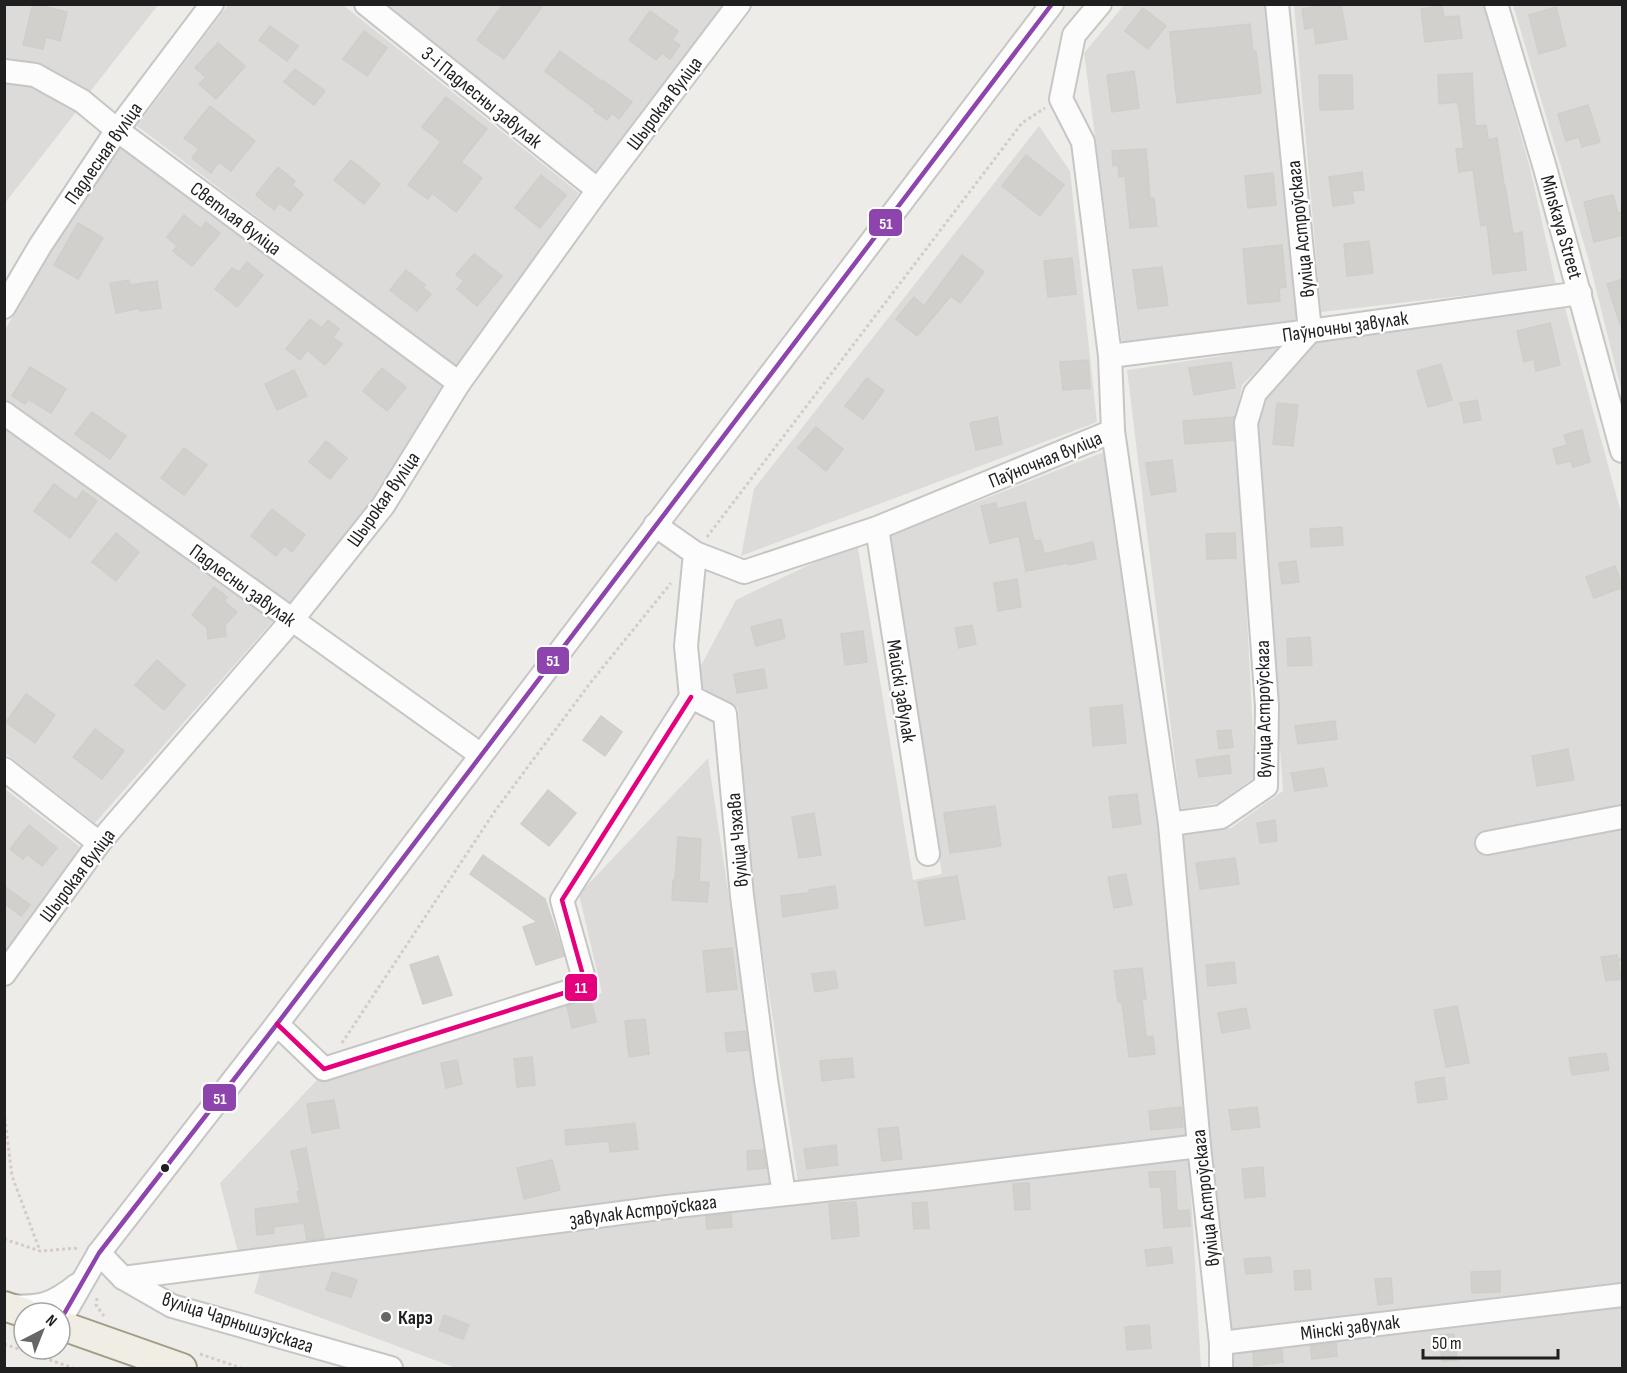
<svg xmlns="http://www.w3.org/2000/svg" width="1627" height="1373" viewBox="0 0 1627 1373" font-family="'Sofia Sans Condensed',sans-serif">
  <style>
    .residential { fill: #dcdbd9 }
    .building { fill: #d2d0cd; stroke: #d0cec9; stroke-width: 1.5 }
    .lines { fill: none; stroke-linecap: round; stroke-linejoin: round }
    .minor-casing { stroke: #c6c6c4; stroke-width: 26 }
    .major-casing { stroke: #a39c84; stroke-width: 32 }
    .path { stroke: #d6cbc8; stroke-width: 3; stroke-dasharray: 3 3; stroke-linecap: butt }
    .minor { stroke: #fcfcfc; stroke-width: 22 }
    .major { stroke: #f0ede5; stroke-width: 28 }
    .bus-1-casing { stroke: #fff; stroke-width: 9 }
    .bus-2-casing { stroke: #fff; stroke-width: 9 }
    .bus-1 { stroke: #8e44ad; stroke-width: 4.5 }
    .bus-2 { stroke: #e5007d; stroke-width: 4.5 }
    .bus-dot { fill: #1f1f1f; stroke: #fff; stroke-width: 2 }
    .poi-dot { fill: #676765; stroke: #fff; stroke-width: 2 }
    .labels { text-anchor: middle; stroke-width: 4.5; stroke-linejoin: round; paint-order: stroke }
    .street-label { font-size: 20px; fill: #1f1f1f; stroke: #fff }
    .poi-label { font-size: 20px; font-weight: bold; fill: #1f1f1f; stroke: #fff; text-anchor: start }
    .line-badge { stroke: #fff; stroke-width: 2 }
    .badge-label { font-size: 16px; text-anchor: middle; font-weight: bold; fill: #fff }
  </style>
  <rect width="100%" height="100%" fill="#edece8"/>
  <g class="residential">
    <polygon points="5,5 158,5 89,93 37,63 5,59"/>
    <polygon points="228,5 343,5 579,193 457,368 137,126"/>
    <polygon points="385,5 724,5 596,172"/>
    <polygon points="1124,5 1268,5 1302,320 1122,343 1084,53"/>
    <polygon points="1294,5 1484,5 1530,168 1556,285 1321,312"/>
    <polygon points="1513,5 1622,5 1622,393 1589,261"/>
    <polygon points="5,82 29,85 77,111 5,203"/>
    <polygon points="1039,126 1070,171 1097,422 741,556 754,489"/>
    <polygon points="123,144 442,386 371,501 290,604 5,402 5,330 52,247"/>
    <polygon points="1565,308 1622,516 1622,1286 1224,1334 1182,834 1231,828 1283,791 1258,422 1268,397 1320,339"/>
    <polygon points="1281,347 1242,385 1237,413 1255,777 1218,803 1181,810 1127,370"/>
    <polygon points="4,427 274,620 95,823 5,753"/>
    <polygon points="1109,450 1154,791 1189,1138 798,1182 753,890 738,708 700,686 696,675 736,600 857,542 913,880 942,874 887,537"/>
    <polygon points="708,758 772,1183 488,1218 239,1256 220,1183 318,1079 602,993 579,894"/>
    <polygon points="5,789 80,847 5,955"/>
    <polygon points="1189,1159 1201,1368 456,1368 254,1293 262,1266 492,1231"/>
    <polygon points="1622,1307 1622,1368 1226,1368 1225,1351"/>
  </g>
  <g class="building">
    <polygon points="33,4 67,12 60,41 46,37 43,49 23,45"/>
    <polygon points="503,4 544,4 504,59 477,40"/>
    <polygon points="1328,4 1341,4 1347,39 1316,44 1314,27 1305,29 1302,9"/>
    <polygon points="1442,6 1444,17 1459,16 1462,38 1425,42 1421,9"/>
    <polygon points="1556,7 1566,46 1539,54 1529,15"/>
    <polygon points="1143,8 1166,26 1148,49 1125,31"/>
    <polygon points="650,11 678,31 672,40 680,45 670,59 662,53 656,60 629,40"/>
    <polygon points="1250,24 1253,51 1256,51 1261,93 1177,103 1170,32"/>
    <polygon points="270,26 298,46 287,61 259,40"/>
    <polygon points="364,31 387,48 367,76 343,59"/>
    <polygon points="218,43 245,66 216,99 199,84 206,77 195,68"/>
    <polygon points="560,51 601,81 602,80 632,102 619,119 612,113 607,120 594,111 595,109 545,71"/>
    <polygon points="295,69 325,91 314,105 284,82"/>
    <polygon points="1134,71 1139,108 1112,112 1107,75"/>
    <polygon points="1472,73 1475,126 1486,125 1488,140 1497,138 1504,185 1505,185 1513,234 1522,232 1526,270 1493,274 1487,225 1481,226 1473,170 1459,172 1456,149 1464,148 1458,102 1439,104 1438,75"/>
    <polygon points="1319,75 1352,75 1353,109 1320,110"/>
    <polygon points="446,97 487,129 461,162 482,178 456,212 432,193 428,199 408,185 441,142 422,127"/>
    <polygon points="1588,105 1600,142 1582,147 1579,137 1566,141 1558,114"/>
    <polygon points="210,106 255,141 231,171 219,162 211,173 192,158 199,149 184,138"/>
    <polygon points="1146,149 1150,199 1154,198 1157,226 1130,228 1125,176 1119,177 1118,165 1113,166 1112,151"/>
    <polygon points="1026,155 1064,185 1040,216 1002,186"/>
    <polygon points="351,160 380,184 364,204 334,180"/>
    <polygon points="278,167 295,181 292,185 303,194 290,211 279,203 274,210 256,195"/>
    <polygon points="1362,172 1364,190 1352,191 1354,203 1333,206 1329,177"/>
    <polygon points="1273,173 1276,205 1248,208 1245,176"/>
    <polygon points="541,175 566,195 540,228 515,208"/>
    <polygon points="1613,195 1618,213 1623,212 1623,235 1594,242 1584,202"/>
    <polygon points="184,215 201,229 206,222 220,233 192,266 173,251 177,246 167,237"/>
    <polygon points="78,223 103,238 78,279 54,265"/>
    <polygon points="1369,241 1373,273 1347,276 1344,244"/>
    <polygon points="1282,245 1286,287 1279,288 1280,301 1248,304 1243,249"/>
    <polygon points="474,254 502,276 477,306 457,289 464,281 456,275"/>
    <polygon points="962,255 984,272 960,303 951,296 917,336 896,319 914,297 924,306"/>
    <polygon points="1072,258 1076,294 1048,297 1044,261"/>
    <polygon points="247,262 263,275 237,307 215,289 232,268 239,272"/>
    <polygon points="1162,267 1168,305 1138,309 1133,270"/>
    <polygon points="406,270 425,285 423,288 431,294 417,311 390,290"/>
    <polygon points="1623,279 1623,323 1620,324 1607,284"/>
    <polygon points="129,280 130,285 157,281 161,308 140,311 140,308 116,313 110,283"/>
    <polygon points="310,319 322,328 328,320 339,329 333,337 342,344 325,365 307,350 300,360 286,349"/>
    <polygon points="1550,323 1560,365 1536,371 1534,359 1524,362 1517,331"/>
    <polygon points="1088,360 1090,388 1063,390 1060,362"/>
    <polygon points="1231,362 1235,388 1194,395 1189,368"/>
    <polygon points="1441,364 1452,400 1428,407 1417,371"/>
    <polygon points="30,367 66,389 51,413 28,399 25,404 12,396"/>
    <polygon points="382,368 406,387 387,411 363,391"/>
    <polygon points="294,370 307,396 277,410 265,384"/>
    <polygon points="867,378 884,391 863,419 845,406"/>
    <polygon points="1477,400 1481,420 1464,423 1460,403"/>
    <polygon points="1277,403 1298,405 1293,446 1273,444"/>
    <polygon points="92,412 126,436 110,459 75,434"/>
    <polygon points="997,417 1002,444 976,450 970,423"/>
    <polygon points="1234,417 1233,424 1234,440 1185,444 1183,421"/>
    <polygon points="816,427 843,449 826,471 798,448"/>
    <polygon points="1582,430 1590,462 1573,467 1571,461 1557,464 1553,449 1567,445 1564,435"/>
    <polygon points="326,441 347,458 330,479 309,462"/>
    <polygon points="184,448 207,465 184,495 161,478"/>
    <polygon points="1172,460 1176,491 1151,495 1146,463"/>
    <polygon points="54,484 76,500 83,491 97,501 70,538 34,511"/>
    <polygon points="1025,502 1034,541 1041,540 1044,554 1093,542 1096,559 1068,565 1068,563 1026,571 1019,536 990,543 981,506 996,503 997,509"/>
    <polygon points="272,509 305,535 292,552 284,546 276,556 251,536"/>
    <polygon points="1342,527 1343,545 1311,547 1310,529"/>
    <polygon points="116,533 139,552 116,581 92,562"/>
    <polygon points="1235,533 1236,558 1207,559 1206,534"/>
    <polygon points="1296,561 1299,582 1282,584 1279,563"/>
    <polygon points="1615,566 1623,587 1594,598 1586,577"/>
    <polygon points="1017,579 1021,607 998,611 994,583"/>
    <polygon points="214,587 227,597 224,601 237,612 225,625 226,636 208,639 207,628 192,615"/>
    <polygon points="781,619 785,638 756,646 751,627"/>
    <polygon points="972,625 976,644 959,648 955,628"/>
    <polygon points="863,631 867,662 845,665 841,634"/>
    <polygon points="1310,637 1312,665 1288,666 1287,639"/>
    <polygon points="157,660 185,685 164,710 135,685"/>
    <polygon points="764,669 767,688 737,693 734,674"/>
    <polygon points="26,694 55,715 35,743 6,722"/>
    <polygon points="1122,705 1126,743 1093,746 1090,708"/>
    <polygon points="601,716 622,732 605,756 583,740"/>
    <polygon points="1335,721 1337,739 1298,744 1295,726"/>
    <polygon points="95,729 124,751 102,779 73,757"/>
    <polygon points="1231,730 1233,747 1219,749 1217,731"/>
    <polygon points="1568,749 1574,780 1537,786 1532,756"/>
    <polygon points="1229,755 1231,773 1199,777 1196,760"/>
    <polygon points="1323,768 1327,786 1295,791 1291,773"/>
    <polygon points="548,790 576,813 549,846 521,824"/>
    <polygon points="1137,794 1141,824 1113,828 1109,797"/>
    <polygon points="995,806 1001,846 950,853 944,813"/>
    <polygon points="814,813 821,855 799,858 792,817"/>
    <polygon points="1275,820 1277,841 1260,843 1257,823"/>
    <polygon points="29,825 57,848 42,866 27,854 23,859 10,849"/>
    <polygon points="678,837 701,839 699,882 709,882 707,902 672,900 673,880 675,880"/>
    <polygon points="483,855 545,899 564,956 536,965 523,927 537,922 470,874"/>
    <polygon points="1235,858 1239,884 1200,889 1196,863"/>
    <polygon points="1126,874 1132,905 1114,908 1108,877"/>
    <polygon points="957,876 965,919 925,926 918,882"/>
    <polygon points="4,886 30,905 21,916 4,903"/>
    <polygon points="835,886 838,908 783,917 781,896 809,893 809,890"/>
    <polygon points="732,948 737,989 707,992 703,951"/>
    <polygon points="1617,955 1621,979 1606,981 1601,957"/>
    <polygon points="438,956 452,995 423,1004 410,965"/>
    <polygon points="1234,962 1236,983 1208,986 1206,965"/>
    <polygon points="1142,968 1146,999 1142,999 1146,1037 1153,1036 1155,1054 1129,1057 1122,1002 1118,1002 1114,971"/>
    <polygon points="835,971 838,988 815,992 812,974"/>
    <polygon points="591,1000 596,1022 572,1028 567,1006"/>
    <polygon points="1457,1006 1469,1063 1446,1067 1434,1010"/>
    <polygon points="1246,1008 1250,1028 1222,1033 1218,1013"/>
    <polygon points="645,1019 649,1054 629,1057 625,1021"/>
    <polygon points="746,1031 748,1050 727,1052 725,1033"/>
    <polygon points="1606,1053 1609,1070 1572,1075 1569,1058"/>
    <polygon points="532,1057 535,1085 517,1087 514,1059"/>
    <polygon points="852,1058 854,1077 822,1081 820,1061"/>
    <polygon points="457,1060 462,1084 446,1088 441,1063"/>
    <polygon points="1444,1077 1447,1099 1418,1103 1415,1082"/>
    <polygon points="334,1100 339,1128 312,1133 307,1104"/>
    <polygon points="1181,1107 1183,1127 1151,1130 1149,1111"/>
    <polygon points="1257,1107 1260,1127 1232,1130 1229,1110"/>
    <polygon points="635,1123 638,1149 610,1152 609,1141 566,1145 565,1130 591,1128"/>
    <polygon points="898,1127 902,1159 882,1161 878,1129"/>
    <polygon points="836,1145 838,1165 807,1169 804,1149"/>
    <polygon points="306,1148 324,1238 307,1240 304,1223 273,1227 274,1233 257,1235 255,1209 300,1203 297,1192 300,1191 291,1151"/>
    <polygon points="763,1150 766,1168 748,1170 747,1151"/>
    <polygon points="552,1160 560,1190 524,1199 517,1168"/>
    <polygon points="1263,1167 1265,1196 1245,1198 1242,1169"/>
    <polygon points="1175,1171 1177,1211 1189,1210 1190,1226 1164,1228 1161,1187 1150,1187 1149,1172"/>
    <polygon points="1029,1183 1030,1209 1015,1210 1013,1184"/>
    <polygon points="856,1202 859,1236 832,1239 829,1204"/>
    <polygon points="927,1202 929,1228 914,1229 912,1203"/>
    <polygon points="731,1214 732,1227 707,1229 706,1216"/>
    <polygon points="1171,1247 1173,1263 1147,1266 1145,1250"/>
    <polygon points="1270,1257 1272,1272 1246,1274 1244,1259"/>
    <polygon points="1310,1270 1311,1289 1295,1290 1294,1271"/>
    <polygon points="1500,1271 1500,1292 1472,1293 1471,1272"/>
    <polygon points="332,1272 357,1280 351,1297 326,1290"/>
    <polygon points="1391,1278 1393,1303 1378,1305 1375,1279"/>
    <polygon points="444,1315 469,1325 463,1339 439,1330"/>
    <polygon points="1149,1325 1151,1348 1127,1350 1125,1327"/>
    <polygon points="1454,1334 1457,1360 1442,1361 1439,1335"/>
    <polygon points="1336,1343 1337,1356 1312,1359 1310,1346"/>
    <polygon points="1282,1349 1283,1362 1254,1366 1253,1353"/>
  </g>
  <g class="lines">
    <g class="minor-casing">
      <g id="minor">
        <polyline points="366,4 598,190"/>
        <polyline points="1496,4 1545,168 1622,451"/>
        <polyline points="4,71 35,75 82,101 117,130 459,383"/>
        <polyline points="4,307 40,246 117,130 212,4"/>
        <polyline points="1110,356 1310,331 1580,293"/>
        <polyline points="4,413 481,755"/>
        <polyline points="1113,431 1170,824"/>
        <polyline points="655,525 695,553 686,646 691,697 725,714 742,896 766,1080 784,1194"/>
        <polyline points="877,528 928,854"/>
        <polyline points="695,553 744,572 877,528 1113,431 1110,356 1083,142 1061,99 1074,35 1100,4"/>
        <polyline points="4,769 99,843"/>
        <polyline points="1487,843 1622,817"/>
        <polyline points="4,974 99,843 292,620 383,506 459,383 598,190 739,4"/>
        <polyline points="277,1024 324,1069 586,986 562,900 691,697"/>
        <polyline points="99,1253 123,1278 667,1207 935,1178 1199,1146"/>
        <polyline points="123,1278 172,1306 391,1368"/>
        <path d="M 8,1306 C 39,1308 53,1305 77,1285"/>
        <polyline points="60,1321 99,1253 277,1024 1052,4"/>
        <polyline points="1221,1343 1622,1295"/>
        <polyline points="1221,1368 1221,1343 1199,1146 1170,824 1221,817 1266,786 1267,706 1246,423 1255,393 1310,331 1277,4"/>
      </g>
    </g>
    <g class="major-casing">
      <g id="major">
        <polyline points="4,1306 25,1313"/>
        <polyline points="60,1325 182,1368"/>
      </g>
    </g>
    <g class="path">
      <polyline points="707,537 1022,123 1045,108"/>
      <polyline points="1618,960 1622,959"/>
      <polyline points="342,1043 495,811 591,682 671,583"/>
      <polyline points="4,1112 12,1176 40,1251"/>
      <polyline points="4,1239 40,1251 79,1248"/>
      <polyline points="97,1298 96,1305 104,1316"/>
      <polyline points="4,1344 73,1368"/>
      <polyline points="200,1354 241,1368"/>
    </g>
    <use href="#minor" class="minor"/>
    <use href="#major" class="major"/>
    <g class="bus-1-casing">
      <polyline id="bus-1" points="60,1321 99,1253 277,1024 1052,4"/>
    </g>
    <g class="bus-2-casing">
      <polyline id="bus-2" points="277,1024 324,1069 586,986 562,900 691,697"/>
    </g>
    <use href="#bus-1" class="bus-1"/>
    <use href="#bus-2" class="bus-2"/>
  </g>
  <circle class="bus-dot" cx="165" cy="1168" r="5"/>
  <circle class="poi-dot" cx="386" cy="1317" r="6"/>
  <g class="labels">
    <g class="street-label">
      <text transform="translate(482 97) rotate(39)" y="7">3-і Падлесны завулак</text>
      <text transform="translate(664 103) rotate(-53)" y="7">Шырокая вуліца</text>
      <text transform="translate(103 153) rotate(-55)" y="7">Падлесная вуліца</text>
      <text transform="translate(236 218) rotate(37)" y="7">Светлая вуліца</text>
      <text transform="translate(1562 227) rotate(74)" y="7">Minskaya Street</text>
      <text transform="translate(1300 229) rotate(-96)" y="7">вуліца Астроўскага</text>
      <text transform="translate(1345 326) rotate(-8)" y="7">Паўночны завулак</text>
      <text transform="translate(1045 459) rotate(-22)" y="7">Паўночная вуліца</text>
      <text transform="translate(383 499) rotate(-55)" y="7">Шырокая вуліца</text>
      <text transform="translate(243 585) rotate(36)" y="7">Падлесны завулак</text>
      <text transform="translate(902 691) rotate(81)" y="7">Майскі завулак</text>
      <text transform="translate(1263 709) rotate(-91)" y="7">вуліца Астроўскага</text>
      <text transform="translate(737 840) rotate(-95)" y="7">вуліца Чэхава</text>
      <text transform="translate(77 875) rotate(-53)" y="7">Шырокая вуліца</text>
      <text transform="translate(1205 1198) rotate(-96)" y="7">вуліца Астроўскага</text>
      <text transform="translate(643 1210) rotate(-7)" y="7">завулак Астроўскага</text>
      <text transform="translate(238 1322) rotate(18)" y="7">вуліца Чарнышэўскага</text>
      <text transform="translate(1350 1327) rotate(-7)" y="7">Мінскі завулак</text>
    </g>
    <g class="poi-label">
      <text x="398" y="1324">Карэ</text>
    </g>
  </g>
  <g class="line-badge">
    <rect x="868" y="208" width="35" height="29" rx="6" fill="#8e44ad"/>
    <rect x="536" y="646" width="34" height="29" rx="6" fill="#8e44ad"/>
    <rect x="564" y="973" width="34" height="29" rx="6" fill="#e5007d"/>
    <rect x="202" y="1083" width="35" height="29" rx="6" fill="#8e44ad"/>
  </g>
  <g class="badge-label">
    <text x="886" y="229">51</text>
    <text x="553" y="666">51</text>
    <text x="581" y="993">11</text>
    <text x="220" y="1104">51</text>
  </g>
  <rect width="1627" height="1373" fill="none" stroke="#1f1f1f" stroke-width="12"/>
  <g transform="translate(42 1331) rotate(42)"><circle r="28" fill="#ffffff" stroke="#a5a5a5" stroke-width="1.5"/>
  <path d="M0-4.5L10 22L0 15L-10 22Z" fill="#676765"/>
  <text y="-9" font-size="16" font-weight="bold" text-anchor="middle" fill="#1f1f1f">N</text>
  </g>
  <path d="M1423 1349v9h135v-9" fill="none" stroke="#1f1f1f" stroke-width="3"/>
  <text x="1432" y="1349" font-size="18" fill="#1f1f1f" stroke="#ffffff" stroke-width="4.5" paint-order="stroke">50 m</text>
</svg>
